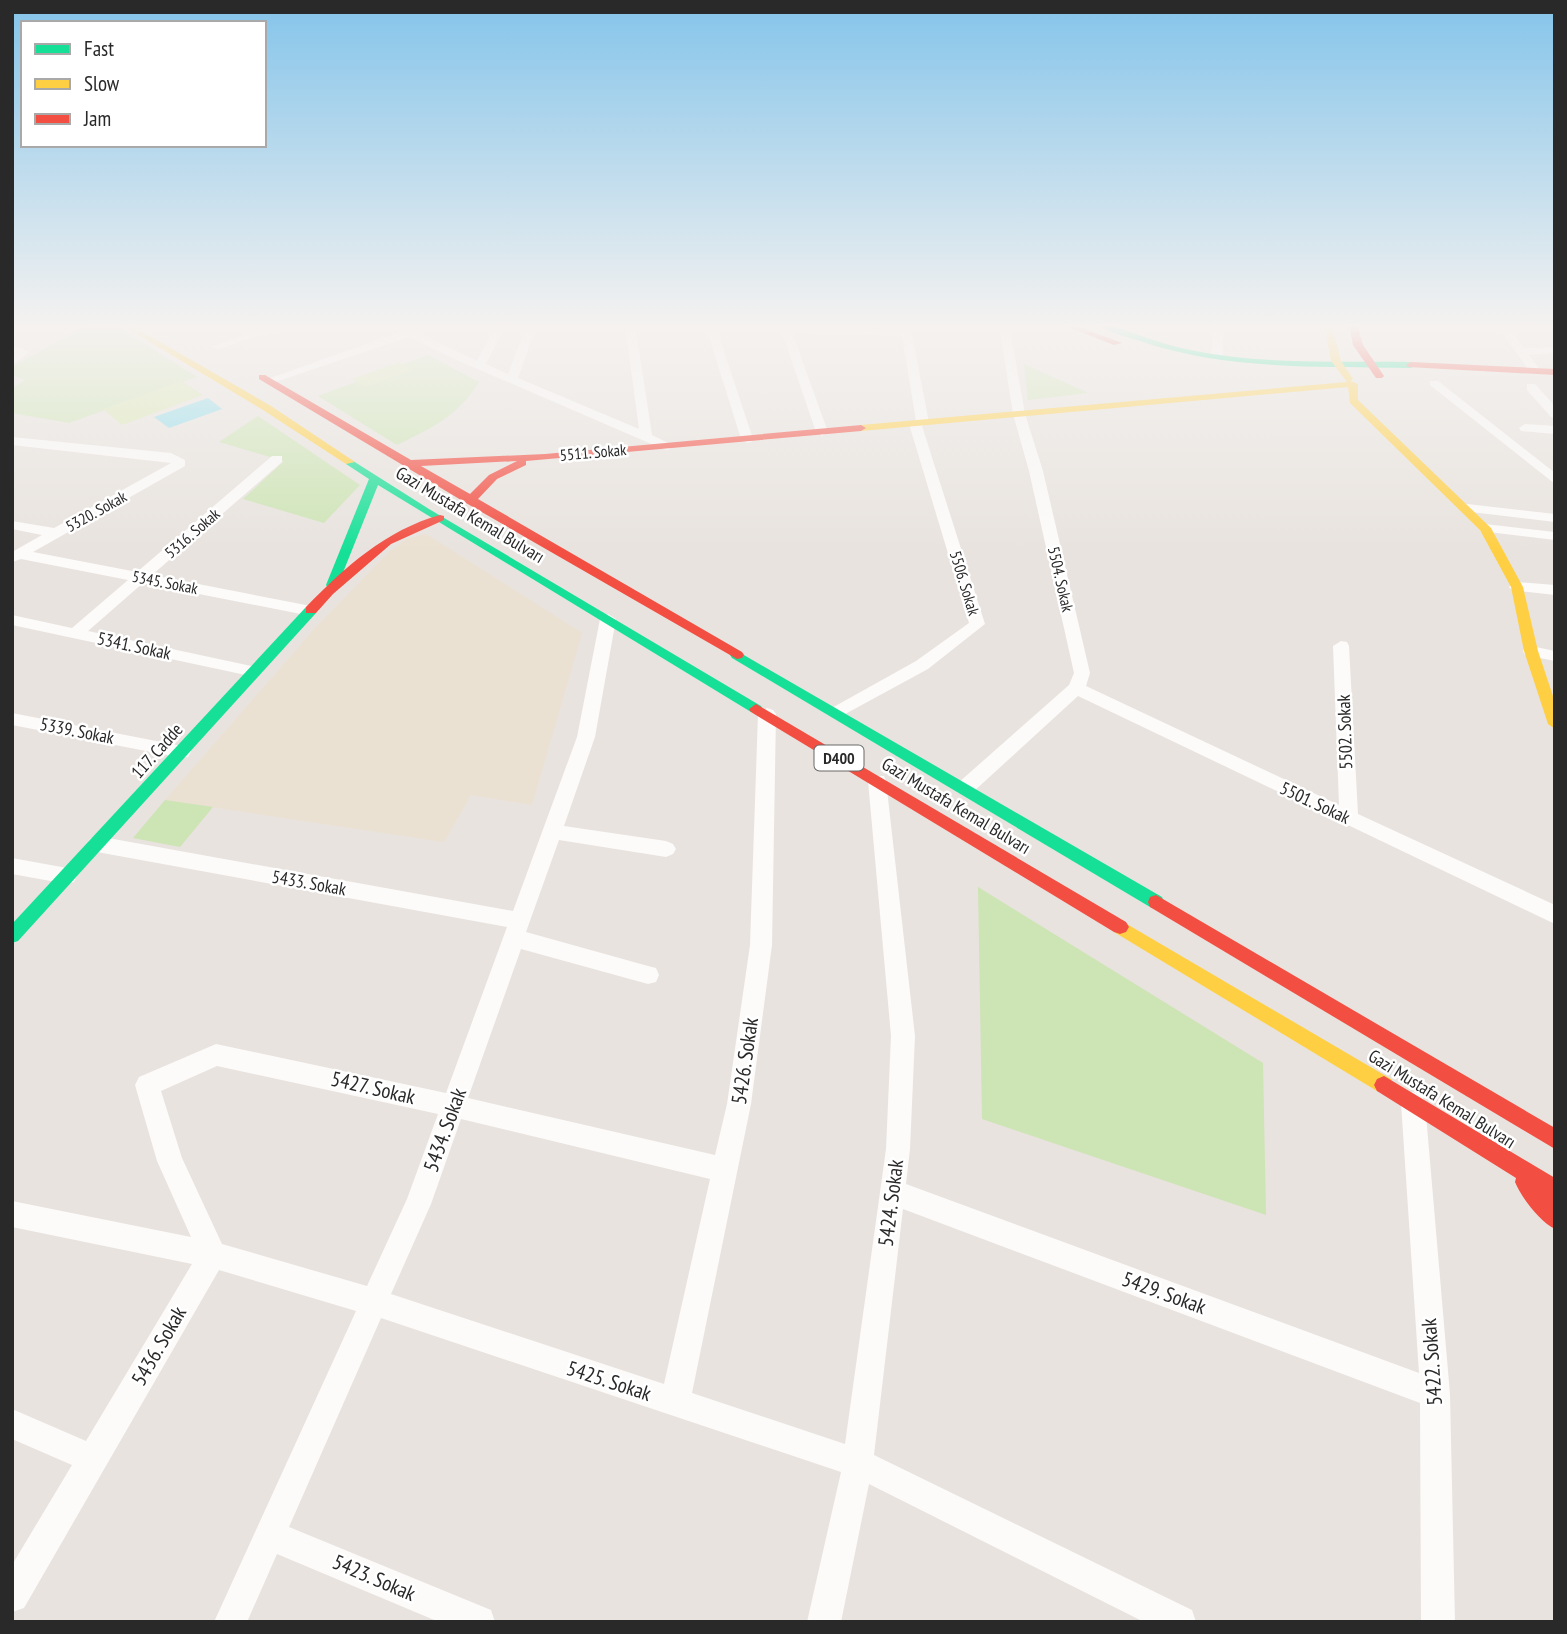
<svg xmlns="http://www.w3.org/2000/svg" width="1567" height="1634" viewBox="0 0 1567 1634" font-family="'PT Sans Narrow',sans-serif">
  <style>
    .education { fill: #ebe1d2 }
    .green { fill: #cde4b5 }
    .pitch { fill: #d9e8b3 }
    .water { fill: #8fddec }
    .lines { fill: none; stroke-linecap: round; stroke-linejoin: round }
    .street { fill: #fcfbfa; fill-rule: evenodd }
    .fast { fill: #16e098; fill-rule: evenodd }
    .slow { fill: #ffcf43; fill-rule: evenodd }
    .jam { fill: #f24e42; fill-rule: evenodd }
    .labels { text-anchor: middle; stroke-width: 5; stroke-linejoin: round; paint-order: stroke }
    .far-street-label { font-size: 16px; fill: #292929; stroke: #fff }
    .shield { fill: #fff; stroke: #696969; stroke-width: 2 }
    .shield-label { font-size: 16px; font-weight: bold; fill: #292929 }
    .street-label { font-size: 18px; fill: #292929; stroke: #fff }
    .near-street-label { font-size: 21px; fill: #292929; stroke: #fff }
  </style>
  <rect width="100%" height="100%" fill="#e8e3de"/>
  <polygon class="education" points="426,534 582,633 532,805 471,795 444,842 165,800 317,626 390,551 407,539"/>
  <g class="green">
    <polygon points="89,324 113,324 197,377 69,423 12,413 12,388 25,380 12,375 12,367"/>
    <path d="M 428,355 L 479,382 C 457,417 433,427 397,445 L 318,396 Z"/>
    <polygon points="1024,364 1088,393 1028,400"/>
    <polygon points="258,416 360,485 324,523 243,499 284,461 219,442"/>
    <polygon points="165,800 213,807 180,847 133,838"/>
    <polygon points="978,887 1263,1063 1266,1215 982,1119"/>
  </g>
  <g class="pitch">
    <polygon points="399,362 413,370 365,387 352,379"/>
    <polygon points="181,381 203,395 122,425 103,409"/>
  </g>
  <polygon class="water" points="208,398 222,409 169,428 154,417"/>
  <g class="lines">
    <g class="street">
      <polygon points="277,324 291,324 220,349 210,347"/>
      <polygon points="387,324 399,324 477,361 496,324 506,324 486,364 508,374 527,324 537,324 518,378 639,429 625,324 635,324 652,435 674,446 668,450 663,449 457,360 409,337 272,383 262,381 400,332"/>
      <polygon points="705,324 715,324 753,439 751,442 747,443 741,439"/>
      <polygon points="779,324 901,330 900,324 910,324 929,423 922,426 985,624 928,669 836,719 827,713 830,709 916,661 969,623 909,424 916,421 902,336 792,332 828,432 822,436 816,432"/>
      <polygon points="999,324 1009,324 1025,414 1043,471 1090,673 1086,686 1339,805 1333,646 1341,641 1347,642 1349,646 1358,814 1555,905 1555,924 1078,696 972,793 958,793 956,788 958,783 1069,685 1074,673 1029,471 1013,414"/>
      <polygon points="1213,324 1223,324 1223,357 1217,360 1211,357"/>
      <polygon points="1496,324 1506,324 1524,348 1555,347 1555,353 1529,355 1541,371 1531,373"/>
      <polygon points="12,345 30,352 12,365 12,356 16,353 12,352"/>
      <polygon points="1430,381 1438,381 1555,473 1555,484 1430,385"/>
      <polygon points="1527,384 1535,384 1555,406 1555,418 1551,417 1527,390"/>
      <polygon points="1525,424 1555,426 1555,434 1521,431 1519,428"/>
      <polygon points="12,437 171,453 185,460 185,466 33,552 137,572 272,456 282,456 282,462 152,575 311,606 319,611 311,616 143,583 88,631 261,668 263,672 255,677 12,625 12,615 72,628 128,580 21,559 12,562 12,552 42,535 12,529 12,521 54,528 171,463 12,445"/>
      <polygon points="1467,504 1555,514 1555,522 1462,511 1462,505"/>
      <polygon points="1485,524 1555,532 1555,540 1480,531 1480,525"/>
      <polygon points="1517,582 1555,585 1555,595 1512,590 1509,587 1512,584"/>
      <path d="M 608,614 L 616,619 L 595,737 L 564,826 L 666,841 L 673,844 L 676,849 L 673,854 L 666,857 L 559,840 L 526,932 L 648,966 L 656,968 L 659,975 L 656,982 L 648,984 L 521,949 L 468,1098 L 715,1155 L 727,1104 L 750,945 L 758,714 L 767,708 L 773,710 L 776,714 L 772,945 L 751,1104 L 692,1393 L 845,1444 L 886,1149 L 891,1036 L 868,781 L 870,776 L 884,776 L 886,781 L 915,1036 L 910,1149 L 906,1184 L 1419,1373 L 1401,1103 L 1404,1095 L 1413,1092 L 1422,1095 L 1425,1103 L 1450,1394 L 1455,1622 L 1421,1622 L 1420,1403 L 903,1209 L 874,1455 L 1192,1610 L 1196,1622 L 1144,1622 L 869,1484 L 841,1622 L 807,1622 L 841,1472 L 381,1318 L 289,1527 L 491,1610 L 495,1622 L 439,1622 L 277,1554 L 247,1622 L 214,1622 L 356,1311 L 219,1270 L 24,1608 L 12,1612 L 12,1565 L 72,1465 L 12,1439 L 12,1409 L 86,1441 L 192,1264 L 12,1227 L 12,1201 L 191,1237 L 157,1161 L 135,1085 L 139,1077 L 216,1044 L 446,1093 L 507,927 L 97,852 L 90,849 L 87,844 L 90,839 L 97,836 L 513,911 L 577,737 L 600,619 ZM 217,1066 L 438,1114 L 407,1199 L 367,1286 L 222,1244 L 182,1158 L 161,1091 ZM 461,1119 L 710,1179 L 664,1384 L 391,1294 L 431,1204 Z"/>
      <polygon points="1531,646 1555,651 1555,661 1525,655 1523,651 1525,647"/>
      <polygon points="12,713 182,746 188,747 191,752 188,757 182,758 12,725"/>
      <polygon points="12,858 67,868 74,870 77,876 74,882 67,884 12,874"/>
    </g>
    <g class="fast">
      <path d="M 1096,324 L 1107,324 C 1134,333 1161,344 1190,350 C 1262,365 1338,361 1411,362 L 1416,365 L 1411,368 C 1320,366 1228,371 1140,341 C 1126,337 1108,332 1096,324 Z"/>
      <polygon points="350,459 429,509 761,706 763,709 761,712 751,712 378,485 338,585 336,588 328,588 326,585 369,479 346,464 346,460"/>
      <polygon points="311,606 317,610 316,613 18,941 12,943 12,924 306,607"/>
      <polygon points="737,651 1162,897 1164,902 1162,907 1156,909 1150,907 732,658 730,655 732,652"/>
    </g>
    <g class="slow">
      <polygon points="120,324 129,324 271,406 355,462 346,464 263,410"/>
      <polygon points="1324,324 1332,324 1341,361 1353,379 1350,381 1358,384 1358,400 1491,528 1523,587 1538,651 1555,702 1555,729 1548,724 1524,651 1511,587 1480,530 1350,403 1348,387 861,431 856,428 861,425 1347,382 1331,361"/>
      <polygon points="1120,920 1391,1079 1394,1085 1391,1091 1384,1094 1377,1091 1114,932 1111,927 1114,922"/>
    </g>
    <g class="jam">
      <polygon points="1060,324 1071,324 1122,343 1114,345"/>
      <polygon points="1349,324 1357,324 1363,345 1384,376 1382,378 1376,378 1353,345"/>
      <polygon points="1411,362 1555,369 1555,375 1408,367 1406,365"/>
      <path d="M 259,375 L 265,375 L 411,460 L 545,454 L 861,425 L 866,428 L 861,431 L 526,461 L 526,465 L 497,479 L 478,499 L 742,652 L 744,655 L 742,658 L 737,659 L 466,503 L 259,379 ZM 517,461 L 489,475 L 470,494 L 421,466 Z"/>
      <path d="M 440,515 L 444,516 L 444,520 L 391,544 L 333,594 L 316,613 L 306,613 L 306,607 C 345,567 386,530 440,515 Z"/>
      <polygon points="756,704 1126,922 1129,927 1126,932 1120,934 1114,932 751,712 749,709"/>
      <polygon points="1156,895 1555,1128 1555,1149 1150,907 1148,902 1150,897"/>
      <path d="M 1384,1076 L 1555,1178 L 1555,1229 C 1540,1222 1521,1197 1515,1182 L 1516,1178 L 1377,1091 L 1374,1085 L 1377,1079 Z"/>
    </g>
  </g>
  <linearGradient id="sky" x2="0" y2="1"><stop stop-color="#84c4ea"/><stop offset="0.59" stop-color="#f5f2f0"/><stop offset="1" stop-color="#f5f2f0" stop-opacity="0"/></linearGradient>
  <rect width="1567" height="552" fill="url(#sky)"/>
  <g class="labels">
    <g class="far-street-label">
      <text transform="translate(593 452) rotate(-5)" y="6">5511. Sokak</text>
      <text transform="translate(96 511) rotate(-29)" y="6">5320. Sokak</text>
      <text transform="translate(192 533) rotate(-41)" y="6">5316. Sokak</text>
      <text transform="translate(1061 579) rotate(77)" y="6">5504. Sokak</text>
      <text transform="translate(165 582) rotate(11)" y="6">5345. Sokak</text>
      <text transform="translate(965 583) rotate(73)" y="6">5506. Sokak</text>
    </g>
    <rect class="shield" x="814.5" y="745.5" width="49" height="25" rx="5"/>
    <g class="shield-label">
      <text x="839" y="764">D400</text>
    </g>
    <g class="street-label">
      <text transform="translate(470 515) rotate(31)" y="6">Gazi Mustafa Kemal Bulvarı</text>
      <text transform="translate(134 646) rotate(12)" y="6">5341. Sokak</text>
      <text transform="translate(77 731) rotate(11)" y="6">5339. Sokak</text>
      <text transform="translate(1345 732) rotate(-92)" y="6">5502. Sokak</text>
      <text transform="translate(157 751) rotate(-48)" y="6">117. Cadde</text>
      <text transform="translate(1315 803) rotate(25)" y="6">5501. Sokak</text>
      <text transform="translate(956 806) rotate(31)" y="6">Gazi Mustafa Kemal Bulvarı</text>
      <text transform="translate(309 883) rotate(10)" y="6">5433. Sokak</text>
      <text transform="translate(1442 1099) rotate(32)" y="6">Gazi Mustafa Kemal Bulvarı</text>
    </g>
    <g class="near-street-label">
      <text transform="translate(745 1061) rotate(-82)" y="7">5426. Sokak</text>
      <text transform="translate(373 1088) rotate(13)" y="7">5427. Sokak</text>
      <text transform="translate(445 1130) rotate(-70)" y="7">5434. Sokak</text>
      <text transform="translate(891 1203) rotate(-83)" y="7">5424. Sokak</text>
      <text transform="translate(1164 1293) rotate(20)" y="7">5429. Sokak</text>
      <text transform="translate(159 1346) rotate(-60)" y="7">5436. Sokak</text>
      <text transform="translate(1432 1362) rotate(-94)" y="7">5422. Sokak</text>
      <text transform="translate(609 1381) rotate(18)" y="7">5425. Sokak</text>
      <text transform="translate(374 1578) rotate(23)" y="7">5423. Sokak</text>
    </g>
  </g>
  <rect width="1567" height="1634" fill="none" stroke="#292929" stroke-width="28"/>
  <rect x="21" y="21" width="245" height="126" fill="#ffffff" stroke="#a9a9a9" stroke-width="2"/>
  <rect x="35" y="44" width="35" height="10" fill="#16e098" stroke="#a9a9a9" stroke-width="2"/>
  <text x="84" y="56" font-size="21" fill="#292929">Fast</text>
  <rect x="35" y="79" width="35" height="10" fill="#ffcf43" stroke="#a9a9a9" stroke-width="2"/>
  <text x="84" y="91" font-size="21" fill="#292929">Slow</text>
  <rect x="35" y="114" width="35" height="10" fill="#f24e42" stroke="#a9a9a9" stroke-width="2"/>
  <text x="84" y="126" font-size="21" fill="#292929">Jam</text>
</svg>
